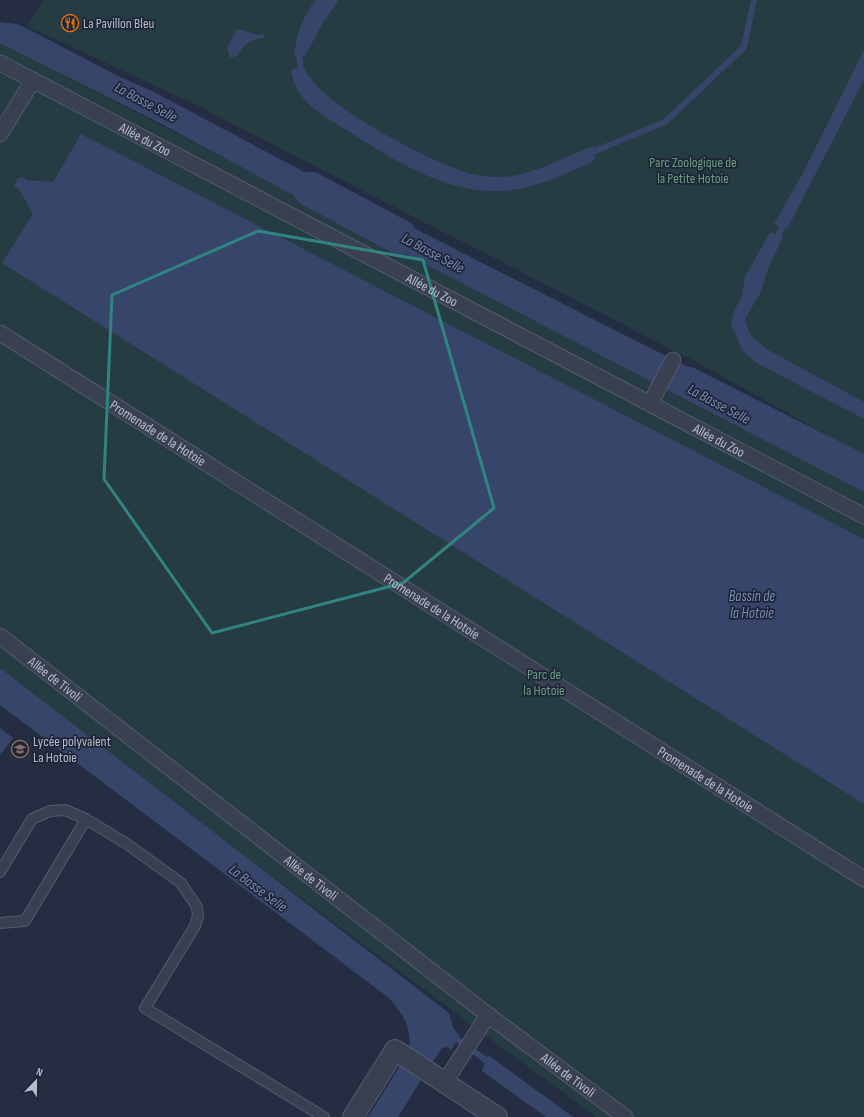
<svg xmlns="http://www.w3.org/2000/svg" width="864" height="1117" viewBox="0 0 864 1117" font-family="'Sofia Sans Condensed',sans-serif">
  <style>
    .green { fill: #263c43 }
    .water { fill: #37456a }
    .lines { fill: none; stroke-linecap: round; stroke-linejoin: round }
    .stream { stroke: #37456a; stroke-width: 6 }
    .river { stroke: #37456a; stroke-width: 35 }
    .service-casing { stroke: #545b6c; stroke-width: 12 }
    .pedestrian-casing { stroke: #545b6c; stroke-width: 17 }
    .minor-casing { stroke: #545b6c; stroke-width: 22 }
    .service { stroke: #394052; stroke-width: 10 }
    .pedestrian { stroke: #394052; stroke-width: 15 }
    .minor { stroke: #394052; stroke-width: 20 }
    .marked { fill: none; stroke: #308481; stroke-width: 3; stroke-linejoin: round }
    .labels { text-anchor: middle; stroke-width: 3.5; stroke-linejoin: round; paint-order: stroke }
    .poi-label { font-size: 14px; fill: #b6bbcc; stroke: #1d2537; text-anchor: start }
    .street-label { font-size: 14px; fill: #b6bbcc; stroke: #1d2537 }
    .park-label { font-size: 14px; fill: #6b9e7e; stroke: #1d2537 }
    .water-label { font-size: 15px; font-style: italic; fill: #7c8cb5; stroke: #1d2537 }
  </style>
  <rect width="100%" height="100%" fill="#242d42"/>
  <g class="green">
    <polygon points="44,0 864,0 864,456 702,365 192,103 27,26"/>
    <polygon points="0,42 864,489 864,1117 596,1117 0,675"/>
  </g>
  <g class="water">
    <path d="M 316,0 L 339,0 L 324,21 L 305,56 L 294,57 C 296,36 302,16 316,0 Z"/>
    <polygon points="0,22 17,24 26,28 120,77 152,91 357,200 345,223 154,120 0,43"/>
    <path d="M 238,29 L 258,35 L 265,34 L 263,38 C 249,40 244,44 237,56 L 230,58 L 227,47 L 236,31 Z"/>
    <polygon points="864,50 864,80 787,229 774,224 805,169"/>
    <path d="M 304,68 C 320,105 426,159 465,172 C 475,176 491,177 501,177 C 533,176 564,157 593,146 L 595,160 C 563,176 531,191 495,191 C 443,192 391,158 348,131 C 332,121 311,110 300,94 C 295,87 292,77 291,69 Z"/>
    <polygon points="81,134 864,539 864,804 2,263 33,214 20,191 14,185 18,178 24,177 27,180 53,182"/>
    <polygon points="364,203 686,366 694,368 864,454 864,492 352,226"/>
    <polygon points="770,232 783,237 769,266 760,294 747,315 745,321 751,336 768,350 864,402 864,419 755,362 743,351 731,325 734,311 742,296 745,277"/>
    <path d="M 0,668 L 449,1013 L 453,1028 L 460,1036 L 451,1050 L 447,1047 L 442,1048 L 432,1063 L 409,1048 C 412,1027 402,1013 389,998 L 0,705 Z"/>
    <polygon points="0,728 13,738 0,755"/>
    <polygon points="489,1056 491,1057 573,1117 546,1117 482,1071 486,1057"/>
    <polygon points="401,1064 423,1077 398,1117 368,1117"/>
  </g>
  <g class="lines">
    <g class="stream">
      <polyline points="299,49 301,76"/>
      <polyline points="588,154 665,122 744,47 754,0"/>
      <polyline points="775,242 785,221"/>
      <polyline points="452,1035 491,1064"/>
    </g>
    <polyline class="river" points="310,189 400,237"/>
    <g class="service-casing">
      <g id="service">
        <polyline points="0,872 32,819 50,811 65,810 86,819 127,844 181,883 197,907 198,916 195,926 145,1008 324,1117"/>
        <polyline points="0,923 25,921 86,819"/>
      </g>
    </g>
    <g class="pedestrian-casing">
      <g id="pedestrian">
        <path id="s1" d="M 0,63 L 864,516"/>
        <polyline points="0,134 33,80"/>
        <path id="s2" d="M 0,333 L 864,879"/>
        <polyline points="650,404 673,360"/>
        <path id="s3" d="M 0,636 L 488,1015 L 625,1117"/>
        <polyline points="445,1082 488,1015"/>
      </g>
    </g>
    <g class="minor-casing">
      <polyline id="minor" points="353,1117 395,1050 497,1117"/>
    </g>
    <use href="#service" class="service"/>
    <use href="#pedestrian" class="pedestrian"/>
    <use href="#minor" class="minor"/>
  </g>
  <path class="marked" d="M 258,231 L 423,260 L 494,508 L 403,583 L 212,633 L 104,479 L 112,295 Z"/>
  <defs>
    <g id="restaurant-ring" transform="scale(0.9)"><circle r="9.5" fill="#1d2537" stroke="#e8710a" stroke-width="1.5"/><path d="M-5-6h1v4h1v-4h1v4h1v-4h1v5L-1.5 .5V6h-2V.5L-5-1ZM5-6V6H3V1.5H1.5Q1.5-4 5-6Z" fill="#e8710a"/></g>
    <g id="school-ring" transform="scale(0.9)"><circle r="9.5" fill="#1d2537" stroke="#8d6e63" stroke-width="1.5"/><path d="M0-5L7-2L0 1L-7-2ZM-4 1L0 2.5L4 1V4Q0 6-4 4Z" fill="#8d6e63"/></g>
  </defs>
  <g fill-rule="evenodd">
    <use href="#restaurant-ring" x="70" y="23"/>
    <use href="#school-ring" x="20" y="749"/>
  </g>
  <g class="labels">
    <g class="poi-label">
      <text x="83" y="28">La Pavillon Bleu</text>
      <text x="33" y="746">Lycée polyvalent<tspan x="33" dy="16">La Hotoie</tspan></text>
    </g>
    <g class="street-label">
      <text dy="5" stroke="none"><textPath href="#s1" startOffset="164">Allée du Zoo</textPath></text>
      <text dy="5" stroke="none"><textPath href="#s1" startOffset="488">Allée du Zoo</textPath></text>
      <text dy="5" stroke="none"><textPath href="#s2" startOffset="187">Promenade de la Hotoie</textPath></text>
      <text dy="5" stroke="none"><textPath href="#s1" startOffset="812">Allée du Zoo</textPath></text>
      <text dy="5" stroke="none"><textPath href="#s2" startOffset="511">Promenade de la Hotoie</textPath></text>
      <text dy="5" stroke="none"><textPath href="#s3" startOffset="70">Allée de Tivoli</textPath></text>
      <text dy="5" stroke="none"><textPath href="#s2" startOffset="835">Promenade de la Hotoie</textPath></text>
      <text dy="5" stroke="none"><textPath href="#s3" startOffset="394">Allée de Tivoli</textPath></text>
      <text dy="5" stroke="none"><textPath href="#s3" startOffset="718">Allée de Tivoli</textPath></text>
    </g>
    <g class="park-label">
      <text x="693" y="167">Parc Zoologique de<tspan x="693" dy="16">la Petite Hotoie</tspan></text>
      <text x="544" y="679">Parc de<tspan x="544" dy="16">la Hotoie</tspan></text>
    </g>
    <g class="water-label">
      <text transform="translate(146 102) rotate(28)" y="5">La Basse Selle</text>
      <text transform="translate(433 253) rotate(28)" y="5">La Basse Selle</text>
      <text transform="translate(719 404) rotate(28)" y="5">La Basse Selle</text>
      <text x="752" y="601">Bassin de<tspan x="752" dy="17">la Hotoie</tspan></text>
      <text transform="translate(258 888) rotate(37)" y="5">La Basse Selle</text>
    </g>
  </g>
  <g transform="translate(36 1081) rotate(22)" stroke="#1d2537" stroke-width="3" paint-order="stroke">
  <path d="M0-3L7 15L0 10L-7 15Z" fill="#b6bbcc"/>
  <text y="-6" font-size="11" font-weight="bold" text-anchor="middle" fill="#b6bbcc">N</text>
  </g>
</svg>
